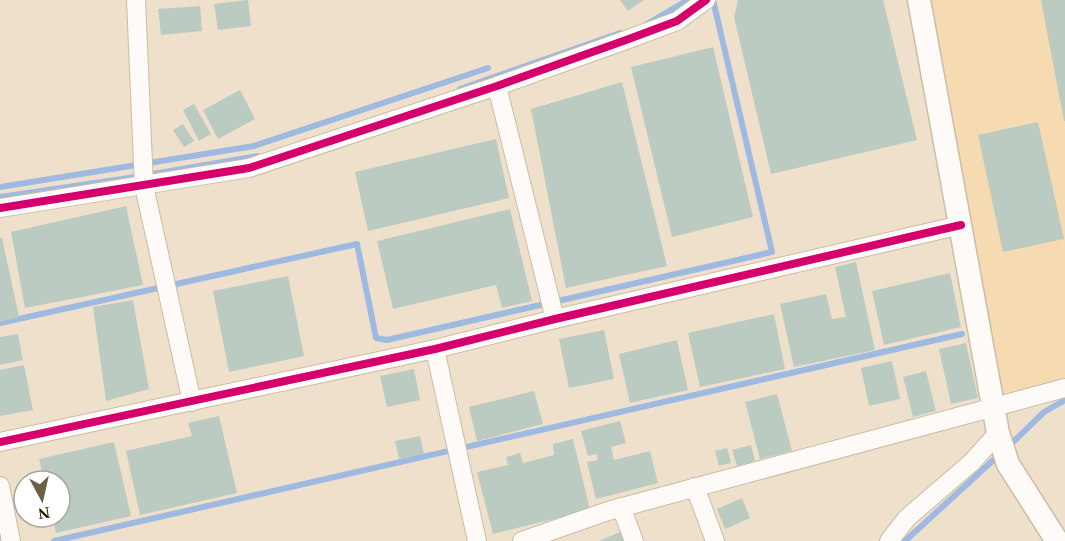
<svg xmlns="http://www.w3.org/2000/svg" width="1065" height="541" viewBox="0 0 1065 541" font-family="'Times New Roman',serif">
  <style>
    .built { fill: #f6dab1 }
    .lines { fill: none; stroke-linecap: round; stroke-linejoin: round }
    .stream { stroke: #9fbae1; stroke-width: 6 }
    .building { fill: #bbcbc2 }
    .minor-casing { stroke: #cbbca5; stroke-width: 20 }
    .tertiary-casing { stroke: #cbbca5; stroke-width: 25 }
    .minor { stroke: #fdfaf7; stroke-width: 18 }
    .tertiary { stroke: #fdfaf7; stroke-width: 22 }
    .cycleway-casing { stroke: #fff; stroke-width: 11 }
    .cycleway { stroke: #d6006c; stroke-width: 8 }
  </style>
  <rect width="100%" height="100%" fill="#efe0cb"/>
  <polygon class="built" points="928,0 1065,0 1065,384 997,399"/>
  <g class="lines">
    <g class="stream">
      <polyline points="647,24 688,0"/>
      <polyline points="460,89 620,33"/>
      <polyline points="0,187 254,146 488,68"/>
      <polyline points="0,197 135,177 257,156"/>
      <polyline points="0,323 357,244 376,338 387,340 772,252 713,0"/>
      <polyline points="1008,447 1044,412 1065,400"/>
      <polyline points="54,541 962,334"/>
      <polyline points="905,541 1000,454"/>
    </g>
  </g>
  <g class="building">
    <polygon points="248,0 251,26 218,30 214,4"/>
    <polygon points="620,0 644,0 628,11"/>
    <polygon points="738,0 883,0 917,140 771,174 734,17"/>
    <polygon points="1041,0 1065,0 1065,121 1064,121"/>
    <polygon points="200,6 202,31 161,35 158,9"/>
    <polygon points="713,47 753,217 672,237 631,67"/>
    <polygon points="622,82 667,266 566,288 531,109"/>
    <polygon points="240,90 255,119 218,139 203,110"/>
    <polygon points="194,104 211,134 199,141 183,110"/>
    <polygon points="1038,122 1064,239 1003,252 978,135"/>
    <polygon points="183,124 194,141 184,147 173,130"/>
    <polygon points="496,139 509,198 368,231 355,172"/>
    <polygon points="126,206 143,285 25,308 11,232"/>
    <polygon points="510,209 532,301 502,308 496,285 393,309 377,241"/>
    <polygon points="0,238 2,238 19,317 0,322"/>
    <polygon points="856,262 875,350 794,367 780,304 826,294 832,319 846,317 835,267"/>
    <polygon points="950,273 961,327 884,345 872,291"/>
    <polygon points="288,276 304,356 229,372 213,291"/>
    <polygon points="133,300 149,389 106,401 93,307"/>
    <polygon points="774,314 785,369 700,387 688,333"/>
    <polygon points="604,330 614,379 569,388 559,339"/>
    <polygon points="18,334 23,360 0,365 0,337"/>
    <polygon points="677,340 688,390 630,403 619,354"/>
    <polygon points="966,343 978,398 951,404 939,349"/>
    <polygon points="892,361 900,399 869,406 861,368"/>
    <polygon points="24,365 33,410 0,416 0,370"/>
    <polygon points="414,369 420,400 387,407 380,376"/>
    <polygon points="926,371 936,411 913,417 903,377"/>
    <polygon points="534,391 543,424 477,441 469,407"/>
    <polygon points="777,394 792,451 760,459 745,402"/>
    <polygon points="219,416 237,493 140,515 126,451 192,436 188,423"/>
    <polygon points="620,421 626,443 611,447 614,460 650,451 658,483 596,499 587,462 598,460 596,454 588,456 581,431"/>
    <polygon points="420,436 424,454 399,459 395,441"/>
    <polygon points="573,439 590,510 493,534 477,472 508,465 506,457 520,453 523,463 554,455 553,444"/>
    <polygon points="114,442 131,516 56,533 52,517 60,517 60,481 44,481 39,459"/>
    <polygon points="751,445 755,461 737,466 732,450"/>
    <polygon points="727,448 731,463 719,466 715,451"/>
    <polygon points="742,498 750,518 725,529 717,509"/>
    <polygon points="620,532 624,541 599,541"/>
  </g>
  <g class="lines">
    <g class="minor-casing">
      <g id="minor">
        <polyline points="136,0 144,186 192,402"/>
        <polyline points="497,86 555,319"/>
        <polyline points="0,208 249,168 497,86 626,40 677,21 706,0"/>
        <polyline points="435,349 477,541"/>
        <polyline points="0,442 435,349 555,319 961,225"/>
        <polyline points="0,486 11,541"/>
        <polyline points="695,487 715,541"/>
        <polyline points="621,507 634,541"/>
        <polyline points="522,541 608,511 1065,388"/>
        <polyline points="889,541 907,518 972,462 998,433"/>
      </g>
    </g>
    <g class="tertiary-casing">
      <polyline id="tertiary" points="919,0 998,433 1008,464 1057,541"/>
    </g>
    <use href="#minor" class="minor"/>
    <use href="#tertiary" class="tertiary"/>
    <g class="cycleway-casing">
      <g id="cycleway">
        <polyline points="0,208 249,168 497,86 626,40 677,21 706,0"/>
        <polyline points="0,442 435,349 555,319 961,225"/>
      </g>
    </g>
    <use href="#cycleway" class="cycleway"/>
  </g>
  <g transform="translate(42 499) rotate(172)"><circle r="28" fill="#ffffff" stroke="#a9a399" stroke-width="1.5"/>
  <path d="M0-4.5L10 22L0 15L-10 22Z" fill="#6e5f47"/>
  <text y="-9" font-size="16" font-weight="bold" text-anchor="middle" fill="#291900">N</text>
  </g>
</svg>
